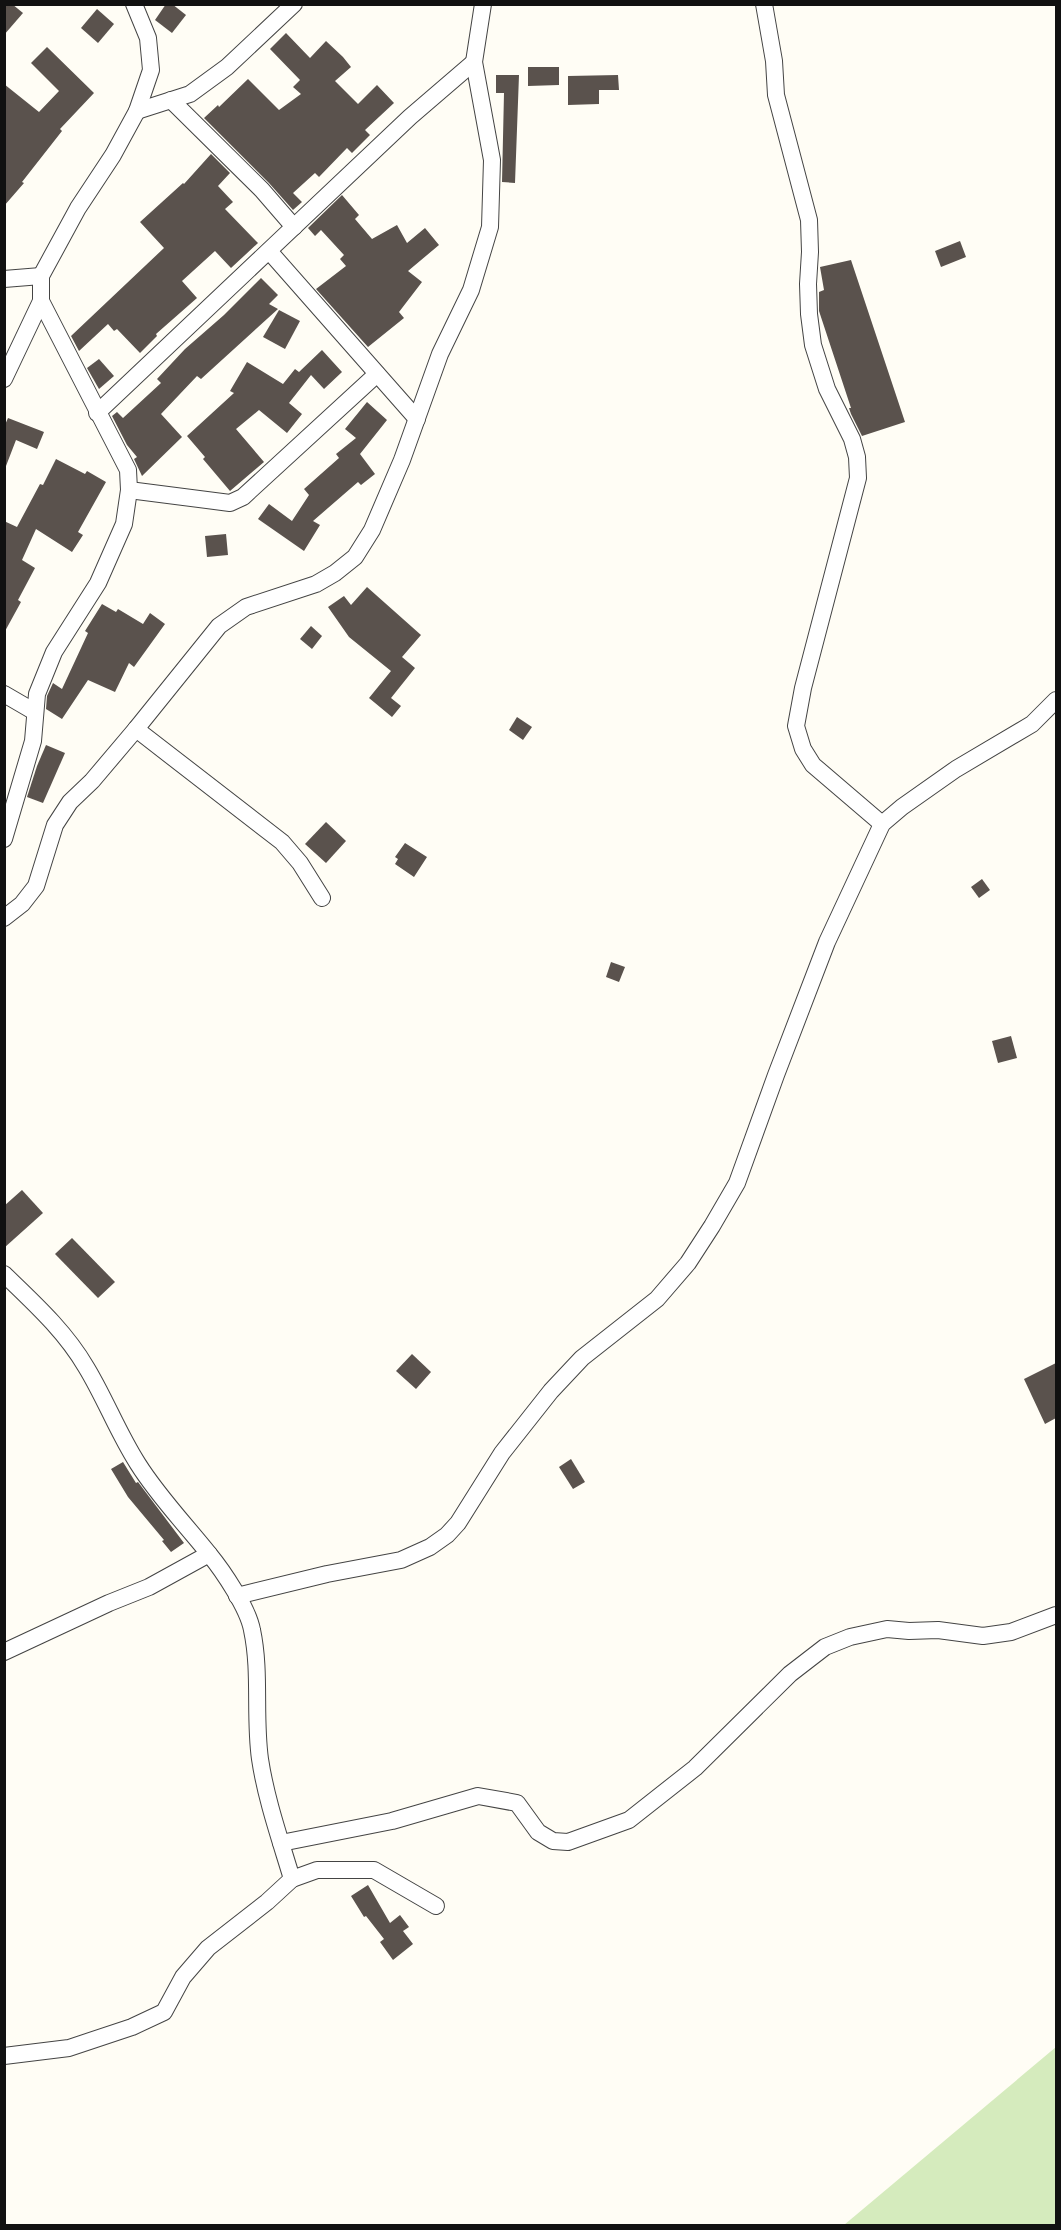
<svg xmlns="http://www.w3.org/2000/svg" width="1061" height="2230" viewBox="0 0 1061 2230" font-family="Spectral,serif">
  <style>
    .green { fill: #d5ebbd }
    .building { fill: #5a524d }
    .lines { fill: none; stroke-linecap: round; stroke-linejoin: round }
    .minor-casing { stroke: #444; stroke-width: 18 }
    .minor { stroke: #fff; stroke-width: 16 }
  </style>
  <rect width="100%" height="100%" fill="#fffdf5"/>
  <polygon class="green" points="1056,2047 1056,2225 844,2225"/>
  <g class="building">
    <polygon points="4,4 12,4 23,13 4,35"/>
    <polygon points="166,4 172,4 186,15 172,33 155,20"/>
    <polygon points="97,9 114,24 98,43 81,28"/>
    <polygon points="286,33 310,58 326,41 343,57 351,67 335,81 358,104 377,85 394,103 365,130 370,135 352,153 347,148 319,177 315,173 293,193 302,202 293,210 269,183 204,118 218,105 219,107 248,79 279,110 301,94 293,87 300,80 270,49"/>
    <polygon points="47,47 94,93 60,129 62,131 22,182 24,183 4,206 4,84 39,112 59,91 31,63"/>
    <polygon points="528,67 559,67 559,85 528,86"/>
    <polygon points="496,75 519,75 515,183 502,182 504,93 496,93"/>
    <polygon points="618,75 619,90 599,90 599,104 568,105 568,76"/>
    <polygon points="211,154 230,173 218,186 233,202 225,209 258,243 231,268 215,251 182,281 197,298 156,334 157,336 140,353 117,329 114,331 108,324 79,351 71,336 164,248 140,222 183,183 184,184"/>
    <polygon points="342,195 359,215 355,219 372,239 397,225 407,243 425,228 439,245 408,271 422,282 399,312 404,318 368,347 316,289 346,266 340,259 344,255 321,230 315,236 308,228"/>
    <polygon points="960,241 966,257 941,267 935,251"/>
    <polygon points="851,260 905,422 862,436 851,414 849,408 851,408 819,311 819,292 824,290 820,267"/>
    <polygon points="261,278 278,295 269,304 278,309 201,379 197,376 161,414 182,437 142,476 134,459 137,457 127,445 112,416 117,412 123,418 161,383 157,379 185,349 224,315"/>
    <polygon points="279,310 300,321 285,349 263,337"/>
    <polygon points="322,350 342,372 324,389 311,375 289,403 302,414 287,433 259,410 236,429 264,462 230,491 203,459 205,457 187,436 234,393 230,391 247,362 283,384 295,369 299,372"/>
    <polygon points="99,359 114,376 99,389 87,368"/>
    <polygon points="367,402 387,420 360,454 375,474 361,485 358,482 313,521 320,525 304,551 258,519 269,504 292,521 309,495 304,489 339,458 336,454 356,438 345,429"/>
    <polygon points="8,418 44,432 37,449 16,440 6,466 4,427"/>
    <polygon points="56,459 85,474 87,471 106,482 78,532 83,535 72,552 36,529 22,560 35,568 18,600 21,602 4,633 4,521 17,527 40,484 43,485"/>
    <polygon points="226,534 228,555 207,557 205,536"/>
    <polygon points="367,587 421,635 402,657 415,668 391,698 401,706 392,717 369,698 391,671 349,637 328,607 344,596 351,605"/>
    <polygon points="102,604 116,612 118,609 143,624 150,613 165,624 134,667 129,663 115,692 88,680 62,719 46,709 47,696 53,683 62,689 88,633 85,631"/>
    <polygon points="311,626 322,636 312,649 300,639"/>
    <polygon points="517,717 532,727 523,740 509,730"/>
    <polygon points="46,745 65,753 43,803 27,797 37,766"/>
    <polygon points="326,822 346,841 326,863 305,844"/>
    <polygon points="405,843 427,857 414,877 395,864 398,859 395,857"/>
    <polygon points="982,879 990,890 979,898 971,887"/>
    <polygon points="611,962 625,967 619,982 606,977"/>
    <polygon points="1011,1036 1017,1058 998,1063 992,1041"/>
    <polygon points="22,1190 43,1213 4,1248 4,1206"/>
    <polygon points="72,1238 115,1282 98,1298 55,1254"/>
    <polygon points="412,1354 431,1372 416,1389 396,1371"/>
    <polygon points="1056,1363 1056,1418 1045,1424 1024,1379"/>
    <polygon points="571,1459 585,1482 573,1489 559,1467"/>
    <polygon points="123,1462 136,1483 138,1482 184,1543 171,1552 162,1541 164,1540 128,1497 111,1469"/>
    <polygon points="368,1885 390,1923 400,1915 409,1927 403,1931 413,1944 393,1960 380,1942 384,1939 366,1916 364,1917 351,1896"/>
  </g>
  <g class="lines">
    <g class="minor-casing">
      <g id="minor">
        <polyline points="764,4 774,61 776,95 809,220 810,252 808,284 809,314 813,345 827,389 852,439 857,457 858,478 803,688 796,726 803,749 813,765 882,824"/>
        <polyline points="171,100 262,190 294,227"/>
        <polyline points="137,111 190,94 227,67 294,4"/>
        <polyline points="269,251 417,419"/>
        <polyline points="4,279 41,276"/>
        <polyline points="4,379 41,301"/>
        <polyline points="97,413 410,117 474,62"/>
        <polyline points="129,490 230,503 243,497 377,374"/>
        <polyline points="4,694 35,712"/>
        <polyline points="136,729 282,842 300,863 322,898"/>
        <polyline points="4,839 33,741 37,694 54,652 98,583 124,524 129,490 128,470 41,301 41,276 78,208 113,155 137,111 151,70 148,38 134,4"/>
        <polyline points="4,918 22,904 36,886 55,825 70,802 92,781 136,729 219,626 246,607 316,584 335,573 355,557 372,530 402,460 440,354 471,290 490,227 492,160 474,62 483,4"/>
        <path d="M 4,1274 C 34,1303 65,1331 86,1367 C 105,1398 118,1433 138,1464 C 158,1496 185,1524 209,1554"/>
        <polyline points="237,1596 327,1574 401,1560 430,1547 447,1535 458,1523 502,1453 551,1391 582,1358 657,1299 688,1263 712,1226 737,1183 776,1075 827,942 882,824 902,807 956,769 1032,724 1056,700"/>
        <path d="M 4,1652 L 109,1603 L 149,1587 L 209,1554 C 223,1571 248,1608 252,1630 C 261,1672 254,1716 260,1759 C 266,1799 280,1839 292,1879 L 267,1902 L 208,1948 L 183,1977 L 164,2012 L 132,2027 L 69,2048 L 4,2056"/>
        <polyline points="281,1843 392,1821 478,1796 517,1803 538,1832 553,1841 568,1842 629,1820 695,1768 790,1674 825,1647 850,1637 887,1629 909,1631 938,1630 983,1636 1011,1632 1056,1615"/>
        <polyline points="292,1879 317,1870 374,1870 436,1906"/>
      </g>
    </g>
    <use href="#minor" class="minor"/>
  </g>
  <rect width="1061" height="2230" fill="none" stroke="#111111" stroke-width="12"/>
</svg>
